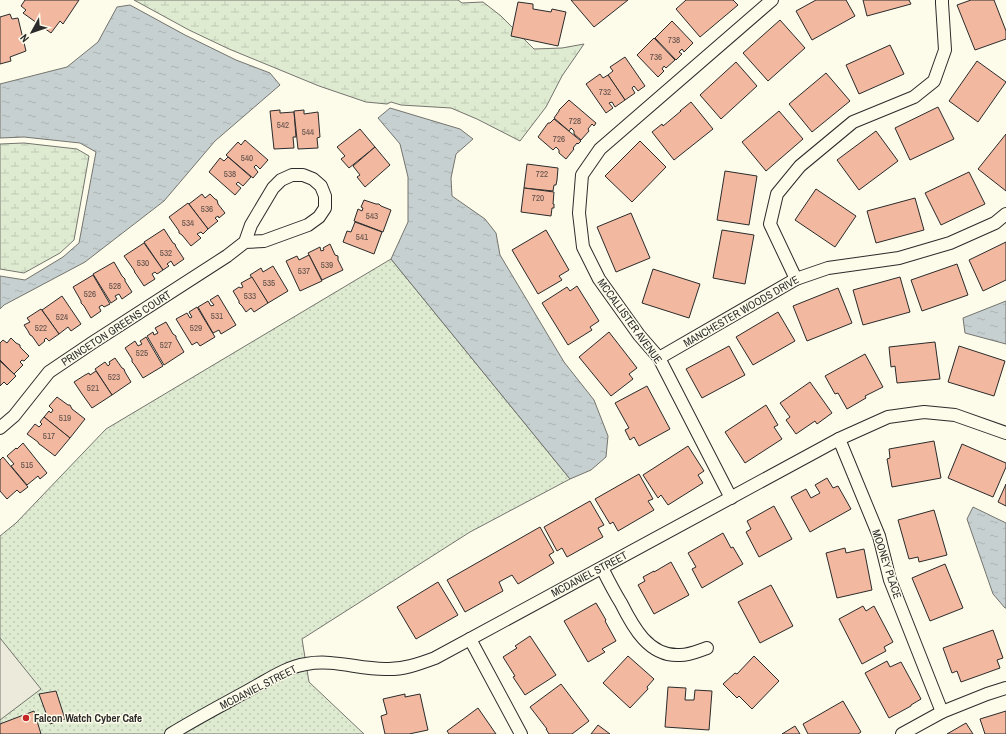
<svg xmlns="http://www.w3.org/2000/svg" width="1006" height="734" viewBox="0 0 1006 734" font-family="'Archivo Narrow',sans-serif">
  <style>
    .grass { fill: url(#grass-dots); stroke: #74746e }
    .wetland { fill: url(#wetland-marsh); stroke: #74746e }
    .parking { fill: #eceadb; stroke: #74746e }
    .water { fill: url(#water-ripples); stroke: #74746e }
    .building { fill: #f2b8a0; stroke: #2b2b2b }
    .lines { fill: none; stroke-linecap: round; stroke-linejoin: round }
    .street-casing { stroke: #2b2b2b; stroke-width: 14 }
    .street { stroke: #fdfbea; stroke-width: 12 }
    .poi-dot { fill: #c62828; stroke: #fdfbea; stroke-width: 1.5 }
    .labels { text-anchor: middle; stroke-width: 3; stroke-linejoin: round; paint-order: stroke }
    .number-label { font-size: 9px; fill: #5d4e48 }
    .street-label { font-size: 11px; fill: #2b2b2b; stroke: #fdfbea }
    .poi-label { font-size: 11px; font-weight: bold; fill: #2b2b2b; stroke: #fdfbea; text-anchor: start }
  </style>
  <defs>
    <pattern id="grass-dots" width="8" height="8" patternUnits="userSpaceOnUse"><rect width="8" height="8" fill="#deebd1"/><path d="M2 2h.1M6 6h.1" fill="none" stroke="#bfcab4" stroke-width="1.8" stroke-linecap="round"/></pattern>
    <pattern id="wetland-marsh" width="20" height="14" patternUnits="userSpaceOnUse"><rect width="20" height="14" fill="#deebd1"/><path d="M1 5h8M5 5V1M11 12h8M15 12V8" fill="none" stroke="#bfcab4"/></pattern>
    <pattern id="water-ripples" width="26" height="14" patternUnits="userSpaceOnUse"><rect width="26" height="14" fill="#c7d0d0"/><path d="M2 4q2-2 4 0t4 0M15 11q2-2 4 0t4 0" fill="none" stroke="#abb3b3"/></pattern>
  </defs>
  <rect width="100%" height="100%" fill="#fdfbea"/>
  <polygon class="grass" points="391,259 570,479 470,532 302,639 309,682 364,734 0,734 0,536 16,523 106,429"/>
  <g class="wetland">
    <polygon points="134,0 458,0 462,3 483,2 501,16 534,49 562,48 584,44 562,76 546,107 520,141 477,119 451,108 401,105 391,102 387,104 366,102 319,86 229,49 189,30"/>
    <polygon points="24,143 77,149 89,156 74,240 60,253 24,273 0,269 0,144"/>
  </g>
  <polygon class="parking" points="0,638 41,689 0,720"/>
  <g class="water">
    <polygon points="130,5 185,35 236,60 270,73 280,85 215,141 164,201 85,262 4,305 0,309 0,276 25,280 63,257 79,243 96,152 80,143 24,137 0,138 0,84 67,67 98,42 117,7"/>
    <polygon points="390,108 460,129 473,139 456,154 451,178 452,196 485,219 496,233 500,255 564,362 594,400 608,436 606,457 591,470 570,479 391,259 408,222 408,177 400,144 378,118"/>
    <polygon points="1006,301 1006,344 965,333 963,318"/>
    <polygon points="973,507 1006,523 1006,608 1005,608 993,594 967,519"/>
  </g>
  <g class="building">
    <polygon points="25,0 79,0 63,24 60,21 51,33 23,13 26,10 21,6"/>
    <polygon points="571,0 628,0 594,27"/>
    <polygon points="686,0 733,0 738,5 700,37 676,9"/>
    <polygon points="816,0 846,0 855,16 812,40 796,11"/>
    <polygon points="863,0 909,0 911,4 867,16"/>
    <polygon points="971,0 994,0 1006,31 1006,39 975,50 957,5"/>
    <polygon points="518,2 533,4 533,9 551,12 552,9 566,12 558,46 511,36"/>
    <polygon points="10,14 12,19 18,18 26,51 10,57 11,61 0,64 0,17"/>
    <polygon points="780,20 805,48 768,81 743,53"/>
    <polygon points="672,21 693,43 684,52 682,49 679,52 682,54 676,60 655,38"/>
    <polygon points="654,38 675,60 666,68 664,66 662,69 664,71 658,77 637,55"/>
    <polygon points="890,45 904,74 859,94 846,65"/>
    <polygon points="625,57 645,86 638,91 634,86 632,88 635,93 625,100 608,75 613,71 610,67"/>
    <polygon points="977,61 1006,82 978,122 949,101"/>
    <polygon points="736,62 757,86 721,119 700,95"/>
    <polygon points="826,73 850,101 812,132 789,104"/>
    <polygon points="600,74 603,78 608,75 625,100 615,107 612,102 609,103 613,108 606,113 586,84"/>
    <polygon points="569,100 596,123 594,126 592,124 588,129 589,131 581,140 574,134 574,131 571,128 569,131 554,118 559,111 559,110"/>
    <polygon points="691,102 713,129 674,160 652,132 662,124 663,126 681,111 680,111"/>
    <polygon points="938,107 954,139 910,160 895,128"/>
    <polygon points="280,110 280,113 294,112 296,137 293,137 294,148 274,149 270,111"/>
    <polygon points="304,110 304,114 318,112 320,137 317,138 318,148 298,149 294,111"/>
    <polygon points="779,111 803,139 766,171 742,142"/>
    <polygon points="554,119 581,141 578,144 577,143 573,148 574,149 566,159 559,153 559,150 556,147 553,150 538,137 548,123 550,123"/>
    <polygon points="360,129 375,147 349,168 341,159 345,156 337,147"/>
    <polygon points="876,131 898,161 859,190 837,160"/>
    <polygon points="1006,134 1006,191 978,169"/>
    <polygon points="245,140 268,160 260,169 256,165 254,167 258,172 253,178 226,155 238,142 241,145"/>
    <polygon points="640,141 666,167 632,202 605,176"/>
    <polygon points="375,147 390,165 365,187 357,177 360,175 353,166"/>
    <polygon points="228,157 251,177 243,186 238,182 236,184 241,188 235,195 209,172 220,158 224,161"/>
    <polygon points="527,164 558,168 557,180 556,185 554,185 553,191 524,188"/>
    <polygon points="725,171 757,176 749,225 717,220"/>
    <polygon points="969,172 985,204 941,225 925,193"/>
    <polygon points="524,188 554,192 553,204 554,204 554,208 552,208 551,216 521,212"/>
    <polygon points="816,189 856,216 835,247 795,220"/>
    <polygon points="202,194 205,198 210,194 215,199 217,200 218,204 225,213 219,218 218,216 215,218 218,221 208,229 189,204"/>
    <polygon points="915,198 924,230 876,243 867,211"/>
    <polygon points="364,200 376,204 379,204 381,206 391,210 383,232 354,221 358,209 362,211 363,208 361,207"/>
    <polygon points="188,203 208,229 203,234 201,232 197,234 201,238 191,246 182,235 179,233 179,231 169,217"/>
    <polygon points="631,213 650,258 616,272 597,227"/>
    <polygon points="355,222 382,232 374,254 343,242 347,231 351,232"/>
    <polygon points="164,229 173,243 175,244 176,247 184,259 174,266 171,261 167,264 169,266 163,270 144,242"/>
    <polygon points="546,230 569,270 559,276 562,280 538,294 512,250"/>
    <polygon points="722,230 754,235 745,284 713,278"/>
    <polygon points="1006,242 1006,280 983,291 969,260"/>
    <polygon points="144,243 163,270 157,274 155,272 152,274 155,279 144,286 136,274 135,273 134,270 124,256"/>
    <polygon points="330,244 335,255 338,256 338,260 343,270 322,280 308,253 320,247 321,251 324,250 323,248"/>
    <polygon points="309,255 322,281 300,291 286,261 297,256 299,260"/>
    <polygon points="114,262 122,276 125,279 125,281 132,292 122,299 119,294 115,296 117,299 111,303 93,274"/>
    <polygon points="957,264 968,295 922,311 911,280"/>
    <polygon points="273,266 288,291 268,303 250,275 261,268 263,272"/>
    <polygon points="653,269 700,284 689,318 642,303"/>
    <polygon points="93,275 110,304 104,307 102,305 99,307 101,311 91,318 84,306 81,303 81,301 73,287"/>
    <polygon points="252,277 268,303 254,312 251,308 246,312 242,306 239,303 239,301 233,291 239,287 241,288 243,287 241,283"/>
    <polygon points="900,277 910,312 863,325 853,290"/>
    <polygon points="577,286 599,321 590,327 592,330 568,345 542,303 567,287 570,291"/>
    <polygon points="838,288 852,323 807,341 793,306"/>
    <polygon points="218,295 236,325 221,334 219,330 213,333 198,307 208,301 211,306 214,305 210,300"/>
    <polygon points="62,296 81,324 71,331 68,327 59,334 42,310"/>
    <polygon points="197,307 215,337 200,346 197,342 192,345 176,319 187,313 190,318 192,317 189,312"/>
    <polygon points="41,309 59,334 49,341 46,338 44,340 45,341 39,346 32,336 30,335 28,331 24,325 30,322 27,318"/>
    <polygon points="778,312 795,341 753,365 736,337"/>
    <polygon points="166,322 173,334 176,336 176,338 184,352 164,365 147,336 153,332 154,335 158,333 155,328"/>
    <polygon points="609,332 637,368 629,374 633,379 611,396 579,357"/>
    <polygon points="146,337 163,366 143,378 134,364 132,362 132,359 125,348 135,341 138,346 142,344 140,341"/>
    <polygon points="11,338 16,343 20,345 20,347 29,356 24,361 22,360 20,362 23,365 14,374 0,360 0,343 3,340 7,343"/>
    <polygon points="935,342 940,379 897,383 895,366 891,367 889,347"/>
    <polygon points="729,346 745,375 702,398 686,369"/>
    <polygon points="959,346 1005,361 994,396 948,382"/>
    <polygon points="865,354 883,387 865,396 866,398 847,409 838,393 835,394 825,376"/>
    <polygon points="115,358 122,368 124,369 125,372 131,382 112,395 95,369 105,362 108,366 110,364 109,362"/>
    <polygon points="0,361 16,376 7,385 4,382 0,386"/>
    <polygon points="96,371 112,395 92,408 82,394 74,382 85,375 89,373 90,375"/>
    <polygon points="810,382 832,413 817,424 815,421 796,434 786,420 790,417 780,403"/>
    <polygon points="647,386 670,429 639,446 634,437 630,440 625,430 629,428 615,403"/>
    <polygon points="57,397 68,405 70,405 72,409 85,419 70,438 44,417 49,411 51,413 53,410 49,406"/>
    <polygon points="766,405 778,425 774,427 782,439 745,463 725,432"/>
    <polygon points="44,417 70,438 55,456 42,446 39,444 38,442 27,434 35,424 39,427 42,424 40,422"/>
    <polygon points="934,441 941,478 892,487 887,459 890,458 889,449"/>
    <polygon points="23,443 47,473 40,479 38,476 27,485 11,466 14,464 7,456 16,448 17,449"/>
    <polygon points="962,444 1006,463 1006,467 993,497 948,478"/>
    <polygon points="688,446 704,471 698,475 703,483 668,505 661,495 658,498 643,475"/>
    <polygon points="3,457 28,487 20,493 17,490 7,499 0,491 0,460"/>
    <polygon points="639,474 653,499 648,501 654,510 618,531 613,522 610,524 595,499"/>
    <polygon points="827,478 833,488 838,486 851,509 810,532 791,497 806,489 811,498 820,493 815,485"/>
    <polygon points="1006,484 1006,506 998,502"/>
    <polygon points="590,501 604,525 598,528 603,537 567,557 562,548 557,551 544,527"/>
    <polygon points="774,506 792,539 759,557 746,532 751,529 747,521"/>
    <polygon points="934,510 947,555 919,562 918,557 909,559 898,520"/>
    <polygon points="540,527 554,552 549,555 554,563 518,584 512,575 499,582 503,591 465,612 447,580"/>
    <polygon points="723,533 731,548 733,547 743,564 702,588 692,569 696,567 688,553"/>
    <polygon points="845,548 846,553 864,549 872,590 837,598 826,553"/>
    <polygon points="671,562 689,595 654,614 638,585 645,581 643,577 654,571 654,572"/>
    <polygon points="945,564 963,608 930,621 912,578"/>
    <polygon points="438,582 458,615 416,639 397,607"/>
    <polygon points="771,585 793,626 760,643 738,602"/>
    <polygon points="596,603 606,620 605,621 616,641 602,649 605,652 588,662 564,621"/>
    <polygon points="863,606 866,611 874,606 893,642 884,647 886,651 862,664 839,619"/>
    <polygon points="993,630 1003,658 997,660 1000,668 961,682 957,671 952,673 943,648"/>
    <polygon points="530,636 556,675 525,695 513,677 515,676 503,657 517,648 515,646"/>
    <polygon points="628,656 654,679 647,687 648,689 630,708 603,683"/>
    <polygon points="754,656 779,681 752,709 739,696 737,698 723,684 735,673 737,674"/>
    <polygon points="887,661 890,667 901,662 921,699 911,705 911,706 889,718 865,673"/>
    <polygon points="561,684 589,721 572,734 549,734 546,729 547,729 530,707"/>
    <polygon points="668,687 686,688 685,700 694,700 695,690 712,691 709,730 665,727"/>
    <polygon points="56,691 65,719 50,724 39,694"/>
    <polygon points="405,694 405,697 420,694 428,730 409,734 385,734 381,716 387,714 383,699"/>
    <polygon points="843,701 861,732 858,734 808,734 803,724"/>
    <polygon points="478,708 496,734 449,734 447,731"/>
    <polygon points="34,711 41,734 0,734 0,724"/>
    <polygon points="1006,711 1006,734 985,734 980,719"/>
    <polygon points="966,723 973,734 947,734"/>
    <polygon points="598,725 610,734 591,734"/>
    <polygon points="795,726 800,734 782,734"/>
  </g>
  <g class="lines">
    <g class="street-casing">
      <g id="street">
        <polyline points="796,279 770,224 777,194 800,166 853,122 914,97 934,81 945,50 942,3 942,0"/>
        <polyline points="659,358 796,279 828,268 899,258 950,243 995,223 1006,214"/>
        <polyline points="0,428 14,416 49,372 92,343 227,256 245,242 251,225 273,188 281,180 292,175 303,175 313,179 321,186 325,196 325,208 319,217 308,225 264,241 245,242"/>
        <polyline points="839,439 879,536 890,580 942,712"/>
        <polyline points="731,498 659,358 639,335 599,279 583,247 579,213 582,175 600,149 772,0"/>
        <path d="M 602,568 C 608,580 614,592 621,603 C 633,627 649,657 680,655 C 690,655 698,651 707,648"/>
        <polyline points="470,639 521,734"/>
        <path d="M 171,734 C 197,718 224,704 251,689 C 268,680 286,667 306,664 C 333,659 358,669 385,669 C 402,670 419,664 435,658 L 839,439 L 888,417 L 924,412 L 955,415 L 1006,433"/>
        <polyline points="902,734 942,712 987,694 1006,688"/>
      </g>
    </g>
    <use href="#street" class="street"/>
  </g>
  <circle class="poi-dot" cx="26" cy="718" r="4"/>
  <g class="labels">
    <g class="number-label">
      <text x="674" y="43">738</text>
      <text x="656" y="60">736</text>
      <text x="605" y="95">732</text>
      <text x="575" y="124">728</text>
      <text x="283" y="128">542</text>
      <text x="308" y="135">544</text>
      <text x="559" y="142">726</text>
      <text x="247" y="161">540</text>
      <text x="230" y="177">538</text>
      <text x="542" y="177">722</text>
      <text x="538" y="201">720</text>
      <text x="207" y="212">536</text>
      <text x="372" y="219">543</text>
      <text x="188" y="226">534</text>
      <text x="362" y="240">541</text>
      <text x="166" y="256">532</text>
      <text x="143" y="266">530</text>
      <text x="327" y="268">539</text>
      <text x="304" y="274">537</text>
      <text x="269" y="286">535</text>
      <text x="115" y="289">528</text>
      <text x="90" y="297">526</text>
      <text x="250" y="299">533</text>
      <text x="217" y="319">531</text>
      <text x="62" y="320">524</text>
      <text x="41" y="331">522</text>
      <text x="196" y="331">529</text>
      <text x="166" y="348">527</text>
      <text x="142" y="356">525</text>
      <text x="114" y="380">523</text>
      <text x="93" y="391">521</text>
      <text x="65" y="421">519</text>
      <text x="49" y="439">517</text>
      <text x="27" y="468">515</text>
    </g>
    <g class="street-label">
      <text transform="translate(741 311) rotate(-30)" y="4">MANCHESTER WOODS DRIVE</text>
      <text transform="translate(630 321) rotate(54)" y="4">MCCALLISTER AVENUE</text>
      <text transform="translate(116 328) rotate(-33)" y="4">PRINCETON GREENS COURT</text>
      <text transform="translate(887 564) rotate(72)" y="4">MOONEY PLACE</text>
      <text transform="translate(589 574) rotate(-28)" y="4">MCDANIEL STREET</text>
      <text transform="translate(258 687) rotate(-27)" y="4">MCDANIEL STREET</text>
    </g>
    <g class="poi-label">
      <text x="34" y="722">Falcon Watch Cyber Cafe</text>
    </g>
  </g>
  <g transform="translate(32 32) rotate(230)" stroke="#fdfbea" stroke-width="3" paint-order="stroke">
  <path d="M0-3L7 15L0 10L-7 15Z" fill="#2b2b2b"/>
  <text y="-6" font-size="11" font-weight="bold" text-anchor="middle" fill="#2b2b2b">N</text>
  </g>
</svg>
